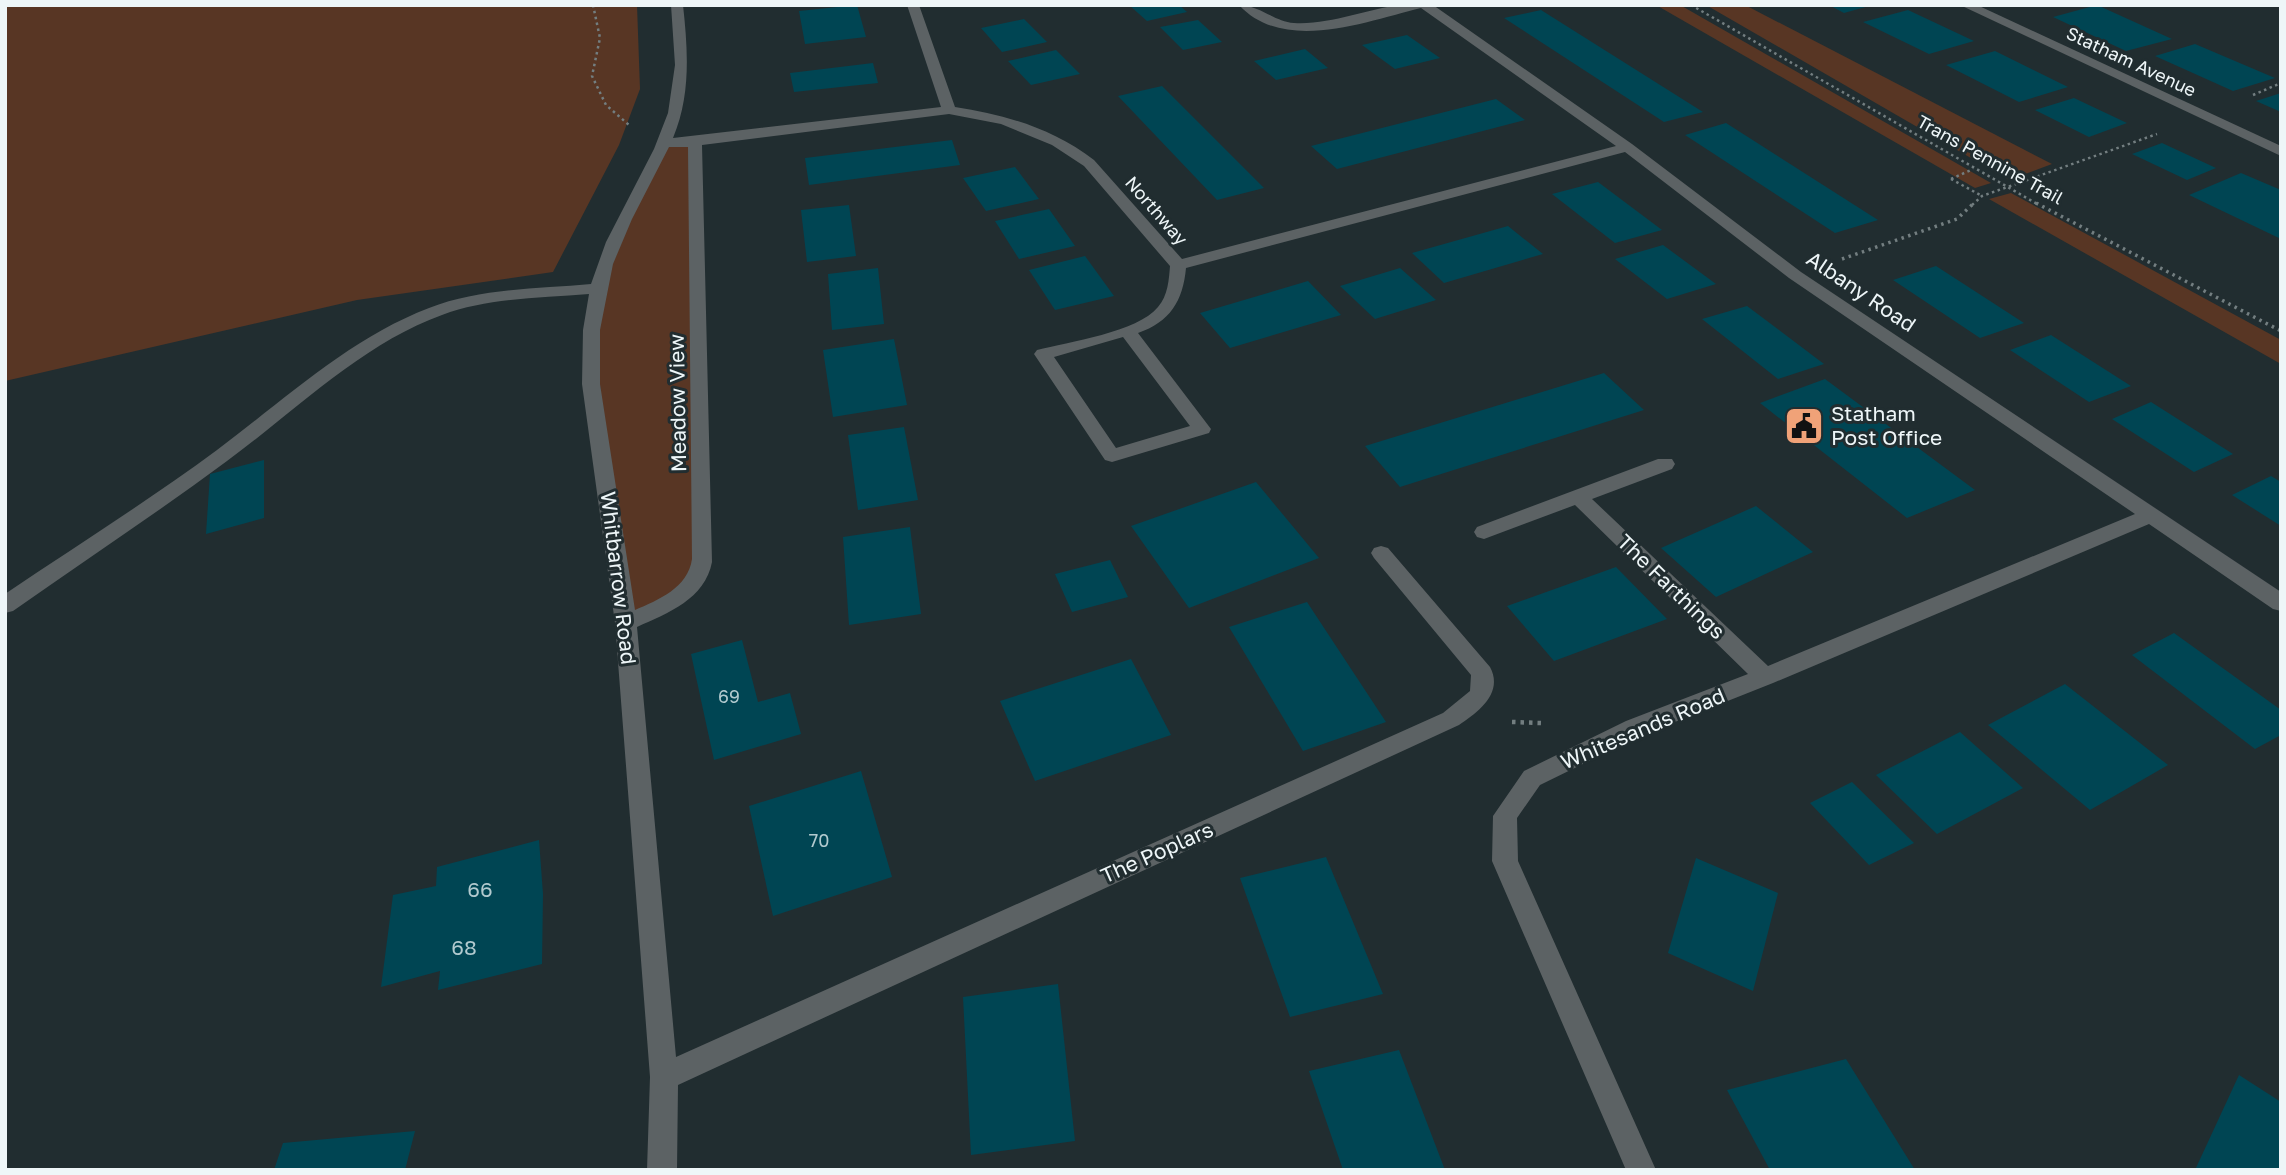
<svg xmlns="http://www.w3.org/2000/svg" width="2286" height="1175" viewBox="0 0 2286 1175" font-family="'Golos Text',sans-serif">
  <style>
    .green { fill: #583624 }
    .building { fill: #004553 }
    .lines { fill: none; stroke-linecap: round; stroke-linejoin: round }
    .path-far2 { stroke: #737e80; stroke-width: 2.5; stroke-dasharray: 2.5 3.5; stroke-linecap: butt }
    .path-far1 { stroke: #737e80; stroke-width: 3.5; stroke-dasharray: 2.5 4.5; stroke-linecap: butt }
    .path { stroke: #737e80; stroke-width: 4.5; stroke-dasharray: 3.5 5; stroke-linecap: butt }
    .minor { fill: #5c6264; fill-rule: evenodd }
    .labels { text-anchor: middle; stroke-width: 6; stroke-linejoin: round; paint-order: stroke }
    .far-street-label { font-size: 18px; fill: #eef6f8; stroke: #212d30 }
    .number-label { font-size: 18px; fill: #b2cacf }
    .street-label { font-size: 21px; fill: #eef6f8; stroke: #212d30 }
    .poi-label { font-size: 21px; fill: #eef6f8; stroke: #212d30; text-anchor: start }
    .near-number-label { font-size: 21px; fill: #b2cacf }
  </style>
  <rect width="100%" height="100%" fill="#212d30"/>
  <g class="green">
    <polygon points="5,5 637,5 640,89 619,145 553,272 357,300 5,381"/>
    <polygon points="1656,5 1680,5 1991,183 1975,188"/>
    <polygon points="1706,5 1745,5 2052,164 2009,180"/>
    <polygon points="695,142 703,548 690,588 626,623 592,313 663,143"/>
    <polygon points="2011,193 2281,340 2281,364 1989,199"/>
  </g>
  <g class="building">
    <polygon points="857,5 866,37 805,44 799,11"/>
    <polygon points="1129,5 1179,5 1187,12 1147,21"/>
    <polygon points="1829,5 1869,5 1869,6 1844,13"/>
    <polygon points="2097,5 2172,39 2126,51 2053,17"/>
    <polygon points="1541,10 1703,112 1664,122 1504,18"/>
    <polygon points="1908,10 1974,41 1929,54 1863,22"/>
    <polygon points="1024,19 1047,42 1002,52 981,28"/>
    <polygon points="1198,20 1222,42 1183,50 1160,27"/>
    <polygon points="1407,35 1440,58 1395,69 1362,45"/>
    <polygon points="2195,44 2275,78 2233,91 2155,56"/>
    <polygon points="1305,49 1328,68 1276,80 1254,61"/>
    <polygon points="1056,50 1080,74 1031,85 1008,61"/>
    <polygon points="1995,51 2068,87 2019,102 1946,65"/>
    <polygon points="873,63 878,83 794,92 790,73"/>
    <polygon points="1162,86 1264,188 1217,200 1118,96"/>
    <polygon points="2281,93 2281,112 2256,101"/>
    <polygon points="2074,98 2127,123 2089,137 2035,110"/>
    <polygon points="1496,99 1525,120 1337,169 1311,146"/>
    <polygon points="1726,123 1878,220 1835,233 1685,135"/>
    <polygon points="952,140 960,165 809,185 805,158"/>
    <polygon points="2162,143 2216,168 2187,180 2132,154"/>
    <polygon points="1015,167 1039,199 986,211 963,178"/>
    <polygon points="2241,173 2281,190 2281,239 2189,195"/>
    <polygon points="1598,182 1662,230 1615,243 1552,194"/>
    <polygon points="849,205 856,256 807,262 801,210"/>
    <polygon points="1049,209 1075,246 1019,259 995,221"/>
    <polygon points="1508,226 1543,254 1444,283 1412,253"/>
    <polygon points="1663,245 1716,284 1667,299 1615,259"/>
    <polygon points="1085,256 1114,296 1055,310 1029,270"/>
    <polygon points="1936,266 2024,323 1980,338 1893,280"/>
    <polygon points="878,268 884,324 832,330 828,274"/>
    <polygon points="1400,268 1436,300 1375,319 1340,286"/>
    <polygon points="1308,281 1341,315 1230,348 1200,313"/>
    <polygon points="1747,306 1824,364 1778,379 1702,319"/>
    <polygon points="2051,335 2131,386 2089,402 2010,350"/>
    <polygon points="894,339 907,405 833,417 823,350"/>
    <polygon points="1604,373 1644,410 1400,487 1365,446"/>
    <polygon points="1825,379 1975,490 1907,518 1760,403"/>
    <polygon points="2151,402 2233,454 2194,472 2112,419"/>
    <polygon points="904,427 918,500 858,510 848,435"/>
    <polygon points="264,460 264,518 206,534 210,474"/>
    <polygon points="2271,476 2281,482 2281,526 2232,495"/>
    <polygon points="1256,482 1319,558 1189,608 1131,526"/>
    <polygon points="1756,506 1813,552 1716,597 1661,548"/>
    <polygon points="910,527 921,614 849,625 843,537"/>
    <polygon points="1110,560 1128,597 1072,612 1055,574"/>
    <polygon points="1616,567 1667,619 1554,661 1507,606"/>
    <polygon points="1307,602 1386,722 1303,751 1229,627"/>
    <polygon points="2174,633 2281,710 2281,735 2255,749 2132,655"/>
    <polygon points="742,640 758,702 790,693 801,734 714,760 691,654"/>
    <polygon points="1131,659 1171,735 1035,781 1000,701"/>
    <polygon points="2065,684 2168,765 2090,810 1988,725"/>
    <polygon points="1960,732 2023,788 1937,834 1876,775"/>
    <polygon points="861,771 892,877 773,916 749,806"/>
    <polygon points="1852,782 1914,843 1869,865 1810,803"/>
    <polygon points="539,840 543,894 542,964 438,990 440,971 381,987 393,895 436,886 437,867"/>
    <polygon points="1326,857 1383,994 1290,1017 1240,878"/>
    <polygon points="1696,858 1778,893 1753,991 1668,953"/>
    <polygon points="1058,984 1075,1141 971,1155 963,997"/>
    <polygon points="1399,1050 1445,1170 1343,1170 1309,1071"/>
    <polygon points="1846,1059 1915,1170 1770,1170 1727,1090"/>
    <polygon points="2239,1075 2281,1102 2281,1170 2195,1170"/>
    <polygon points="415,1131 405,1170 274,1170 283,1143"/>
  </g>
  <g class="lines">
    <g class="path-far2">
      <polyline points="593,5 600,38 592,76 606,105 629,125"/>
      <polyline points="1691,5 2039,205"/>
      <polyline points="2253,95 2281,83"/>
      <polyline points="1951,179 1982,196"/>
      <polyline points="1951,179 1973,169"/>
      <polyline points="1972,205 1982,196 2157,134"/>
    </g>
    <g class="path-far1">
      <polyline points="2036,203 2281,331"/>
      <polyline points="1842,259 1957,219 1974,203"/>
    </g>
    <polyline class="path" points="1512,722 1541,723"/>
    <g class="minor">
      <path d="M 671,5 L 683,5 C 688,51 691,95 673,138 L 941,107 L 907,5 L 919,5 L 955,107 C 1006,115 1052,128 1094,160 L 1182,259 L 1616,146 L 1421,8 C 1367,21 1284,54 1239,5 C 1259,5 1273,21 1294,23 C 1331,25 1365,9 1401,5 C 1412,4 1423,5 1433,5 L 1632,144 L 1801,272 L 2281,592 L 2281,611 L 2273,609 L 2149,524 L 1773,683 L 1642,735 L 1540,785 L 1517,818 L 1518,861 L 1656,1170 L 1626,1170 L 1492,861 L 1493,816 L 1524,771 L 1626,721 L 1748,674 L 1575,505 L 1484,539 L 1477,537 L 1474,532 L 1477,527 L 1658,459 L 1672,459 L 1675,464 L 1672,469 L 1592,499 L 1768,666 L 2135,514 L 1789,278 L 1625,152 L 1186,268 C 1183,301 1170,322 1138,333 L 1211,429 L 1209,433 L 1112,462 L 1105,460 L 1034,354 L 1037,350 C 1068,342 1138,332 1158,307 C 1168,296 1169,279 1170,266 L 1084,166 L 1052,145 L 1001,124 L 949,114 L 702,145 L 712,562 C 705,599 668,613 637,627 L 676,1057 L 1443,713 L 1470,691 L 1471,675 L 1374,558 L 1371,553 L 1374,548 L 1381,546 L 1388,548 L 1490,667 C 1504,693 1478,712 1459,725 L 678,1085 L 677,1170 L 647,1170 L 650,1077 L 615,623 L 582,384 L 583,330 L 589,294 C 540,298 488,298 442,315 C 363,343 294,412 227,461 C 157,513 84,561 13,611 L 5,613 L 5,594 C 76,546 148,501 217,450 C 284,400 350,338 429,308 C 480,288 537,289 591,284 L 606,242 L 654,149 L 668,113 L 675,65 ZM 669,147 L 688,147 L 692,559 C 688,588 658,600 635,610 L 600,384 L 600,330 L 613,264 L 632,219 ZM 1123,337 L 1190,426 L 1116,448 L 1054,357 Z"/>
      <polygon points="1960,5 1977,5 2281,146 2281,156"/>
    </g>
  </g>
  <defs>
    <g id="civic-square" transform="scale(2.0125)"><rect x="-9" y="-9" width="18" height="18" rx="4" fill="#f0a278" stroke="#212d30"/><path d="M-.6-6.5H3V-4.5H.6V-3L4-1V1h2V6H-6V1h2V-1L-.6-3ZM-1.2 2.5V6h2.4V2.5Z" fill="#111"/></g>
  </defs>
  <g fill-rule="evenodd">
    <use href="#civic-square" x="1804" y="426"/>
  </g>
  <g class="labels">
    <g class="far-street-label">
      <text transform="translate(2131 62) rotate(25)" y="6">Statham Avenue</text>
      <text transform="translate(1990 160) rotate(29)" y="6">Trans Pennine Trail</text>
      <text transform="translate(1156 211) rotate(49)" y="6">Northway</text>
    </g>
    <g class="number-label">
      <text x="729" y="703">69</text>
      <text x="819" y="847">70</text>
    </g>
    <g class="street-label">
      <text transform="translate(1861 292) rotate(34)" y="7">Albany Road</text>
      <text transform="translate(678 403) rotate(-91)" y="7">Meadow View</text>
      <text transform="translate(618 578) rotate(83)" y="7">Whitbarrow Road</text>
      <text transform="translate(1671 587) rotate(44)" y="7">The Farthings</text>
      <text transform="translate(1643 729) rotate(-23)" y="7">Whitesands Road</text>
      <text transform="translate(1157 853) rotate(-24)" y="7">The Poplars</text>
    </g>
    <g class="poi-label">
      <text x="1831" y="421">Statham<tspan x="1831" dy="24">Post Office</tspan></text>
    </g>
    <g class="near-number-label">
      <text x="480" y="897">66</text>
      <text x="464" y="955">68</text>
    </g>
  </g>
  <rect width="2286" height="1175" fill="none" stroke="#eef6f8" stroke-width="14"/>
</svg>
